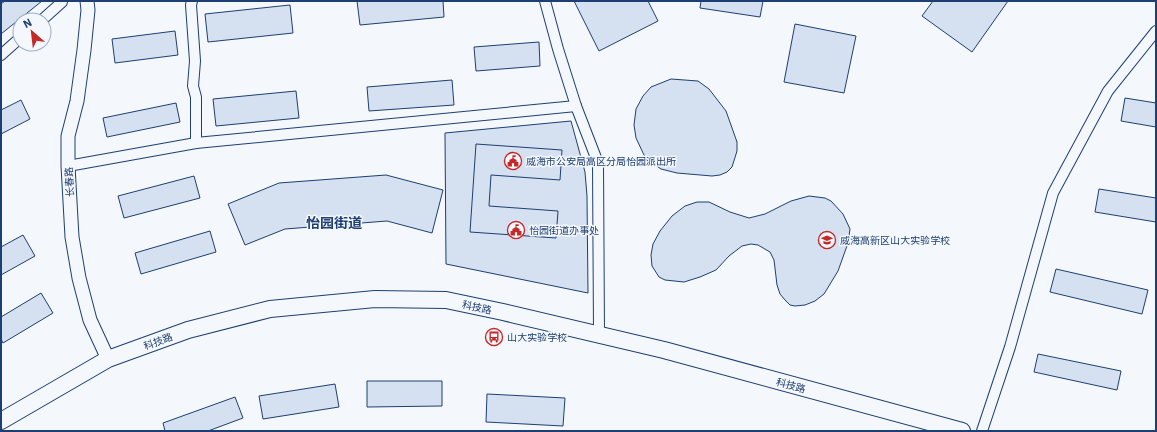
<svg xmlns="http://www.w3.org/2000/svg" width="1157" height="432" viewBox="0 0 1157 432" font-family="'IBM Plex Sans','Noto Sans SC',sans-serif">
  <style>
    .building { fill: #d5e0f0; stroke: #1d3f73 }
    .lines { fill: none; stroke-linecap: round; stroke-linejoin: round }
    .minor-casing { stroke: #1d3f73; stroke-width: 12 }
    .tertiary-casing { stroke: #1d3f73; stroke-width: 15 }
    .primary-casing { stroke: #1d3f73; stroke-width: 18 }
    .minor { stroke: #f4f7fb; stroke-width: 10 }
    .tertiary { stroke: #f4f7fb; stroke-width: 13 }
    .primary { stroke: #f4f7fb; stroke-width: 16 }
    .labels { text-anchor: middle; stroke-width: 3; stroke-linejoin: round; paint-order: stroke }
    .poi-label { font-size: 10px; fill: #1d3f73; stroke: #f4f7fb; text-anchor: start }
    .street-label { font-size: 10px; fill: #1d3f73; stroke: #f4f7fb }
    .district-label { font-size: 14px; font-weight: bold; fill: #1d3f73; stroke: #f4f7fb }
  </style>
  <rect width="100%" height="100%" fill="#f4f7fb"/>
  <g class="building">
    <polygon points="5,1 42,1 1,34 1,4"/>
    <polygon points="357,1 443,1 444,17 360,25"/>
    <polygon points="574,1 648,1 658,21 599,51"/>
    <polygon points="701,1 763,1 760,17 700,8"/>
    <polygon points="933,1 1008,1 972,52 922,16"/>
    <polygon points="290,5 293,33 208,42 205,14"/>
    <polygon points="795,24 856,36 844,93 784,82"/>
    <polygon points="175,31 178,55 115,63 112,39"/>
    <polygon points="539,42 540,66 476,71 474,47"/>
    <polygon points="671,79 698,81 709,89 726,111 737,142 737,151 732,167 727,172 720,175 712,176 677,173 661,169 651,162 644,155 636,138 634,125 636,109 643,96 651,87"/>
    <polygon points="452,80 454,105 369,111 367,87"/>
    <polygon points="296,91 299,118 216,126 213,99"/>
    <polygon points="1125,98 1156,103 1156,127 1121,121"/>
    <polygon points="21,100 30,119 1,134 1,110"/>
    <polygon points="176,103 180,122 107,137 103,118"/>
    <polygon points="571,121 585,172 587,196 588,293 446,264 445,133"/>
    <polygon points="476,144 562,150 560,180 491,175 489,206 558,211 556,238 470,232"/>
    <polygon points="386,175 443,190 432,233 387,221 285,229 245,245 228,204 279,183"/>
    <polygon points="194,176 200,198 124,218 118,196"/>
    <polygon points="1099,189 1156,198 1156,222 1095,212"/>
    <polygon points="809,196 825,198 831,201 843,214 850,229 848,243 838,271 824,294 815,301 805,305 795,306 790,305 785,300 780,294 777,285 774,260 770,252 758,245 751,244 742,246 729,256 716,270 700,277 684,282 665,280 659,277 652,266 651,255 653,244 660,231 672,216 685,206 697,202 709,202 730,212 749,218 765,214 791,201"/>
    <polygon points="210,231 216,252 141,274 135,253"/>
    <polygon points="23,235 35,256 1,275 1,247"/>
    <polygon points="1056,269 1148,290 1142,314 1050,292"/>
    <polygon points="41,293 53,313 3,343 1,339 1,317"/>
    <polygon points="1038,354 1121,371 1117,390 1034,372"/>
    <polygon points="367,381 442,381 442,406 367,407"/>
    <polygon points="335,384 339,407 263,419 259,396"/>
    <polygon points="487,394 565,398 563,426 486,422"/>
    <polygon points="235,397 243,418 208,431 165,431 163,423"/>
  </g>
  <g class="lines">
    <g class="minor-casing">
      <g id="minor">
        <polyline points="192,1 191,5 195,61 193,86 196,97 196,143"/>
        <polyline points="545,1 558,49 576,106 598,163 599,334"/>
        <polyline points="42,20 62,2"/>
        <polyline points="1,55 20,38"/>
        <polyline points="68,166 196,143 576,106"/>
        <polyline points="982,431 1010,347 1053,193 1108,91 1156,31"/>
      </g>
    </g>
    <g class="tertiary-casing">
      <polyline id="tertiary" points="87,1 88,10 84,50 77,101 68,136 68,166 72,237 79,278 90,320 108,359"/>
    </g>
    <g class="primary-casing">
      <polyline id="primary" points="1,421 108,359 188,330 270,309 375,299 446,300 503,312 664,350 962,431"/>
    </g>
    <use href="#minor" class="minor"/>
    <use href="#tertiary" class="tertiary"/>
    <use href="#primary" class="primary"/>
  </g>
  <defs>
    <g id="civic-ring" transform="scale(0.9)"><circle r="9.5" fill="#f4f7fb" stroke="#c62828" stroke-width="1.5"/><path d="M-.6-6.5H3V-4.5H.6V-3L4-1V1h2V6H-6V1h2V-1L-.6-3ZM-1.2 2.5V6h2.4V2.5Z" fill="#c62828"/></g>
    <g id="school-ring" transform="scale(0.9)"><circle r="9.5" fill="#f4f7fb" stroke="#c62828" stroke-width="1.5"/><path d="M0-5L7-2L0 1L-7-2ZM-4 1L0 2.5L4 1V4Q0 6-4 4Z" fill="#c62828"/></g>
    <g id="bus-ring" transform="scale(0.9)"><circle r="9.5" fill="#f4f7fb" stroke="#c62828" stroke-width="1.5"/><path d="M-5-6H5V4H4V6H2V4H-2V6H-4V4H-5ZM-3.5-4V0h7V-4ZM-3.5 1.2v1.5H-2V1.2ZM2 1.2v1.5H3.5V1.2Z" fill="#c62828"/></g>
  </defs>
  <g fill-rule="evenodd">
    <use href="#civic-ring" x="513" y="161"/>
    <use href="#civic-ring" x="516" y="230"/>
    <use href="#school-ring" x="827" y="240"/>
    <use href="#bus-ring" x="494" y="337"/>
  </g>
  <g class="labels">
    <g class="poi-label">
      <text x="526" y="165">威海市公安局高区分局怡园派出所</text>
      <text x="529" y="234">怡园街道办事处</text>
      <text x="840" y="244">威海高新区山大实验学校</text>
      <text x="507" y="341">山大实验学校</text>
    </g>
    <g class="street-label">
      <text transform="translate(69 182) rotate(-93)" y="4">长春路</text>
      <text transform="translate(477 307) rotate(12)" y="4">科技路</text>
      <text transform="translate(158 341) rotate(-20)" y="4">科技路</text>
      <text transform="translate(791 385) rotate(15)" y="4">科技路</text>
    </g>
    <g class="district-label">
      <text x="334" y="228">怡园街道</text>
    </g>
  </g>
  <rect width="1157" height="432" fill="none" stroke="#1d3f73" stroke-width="4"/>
  <g transform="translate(32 32) rotate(332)"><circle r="19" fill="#f4f7fb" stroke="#9eadc5"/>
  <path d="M0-3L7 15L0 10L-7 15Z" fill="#c62828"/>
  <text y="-6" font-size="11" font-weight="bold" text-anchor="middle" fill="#1d3f73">N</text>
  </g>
</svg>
